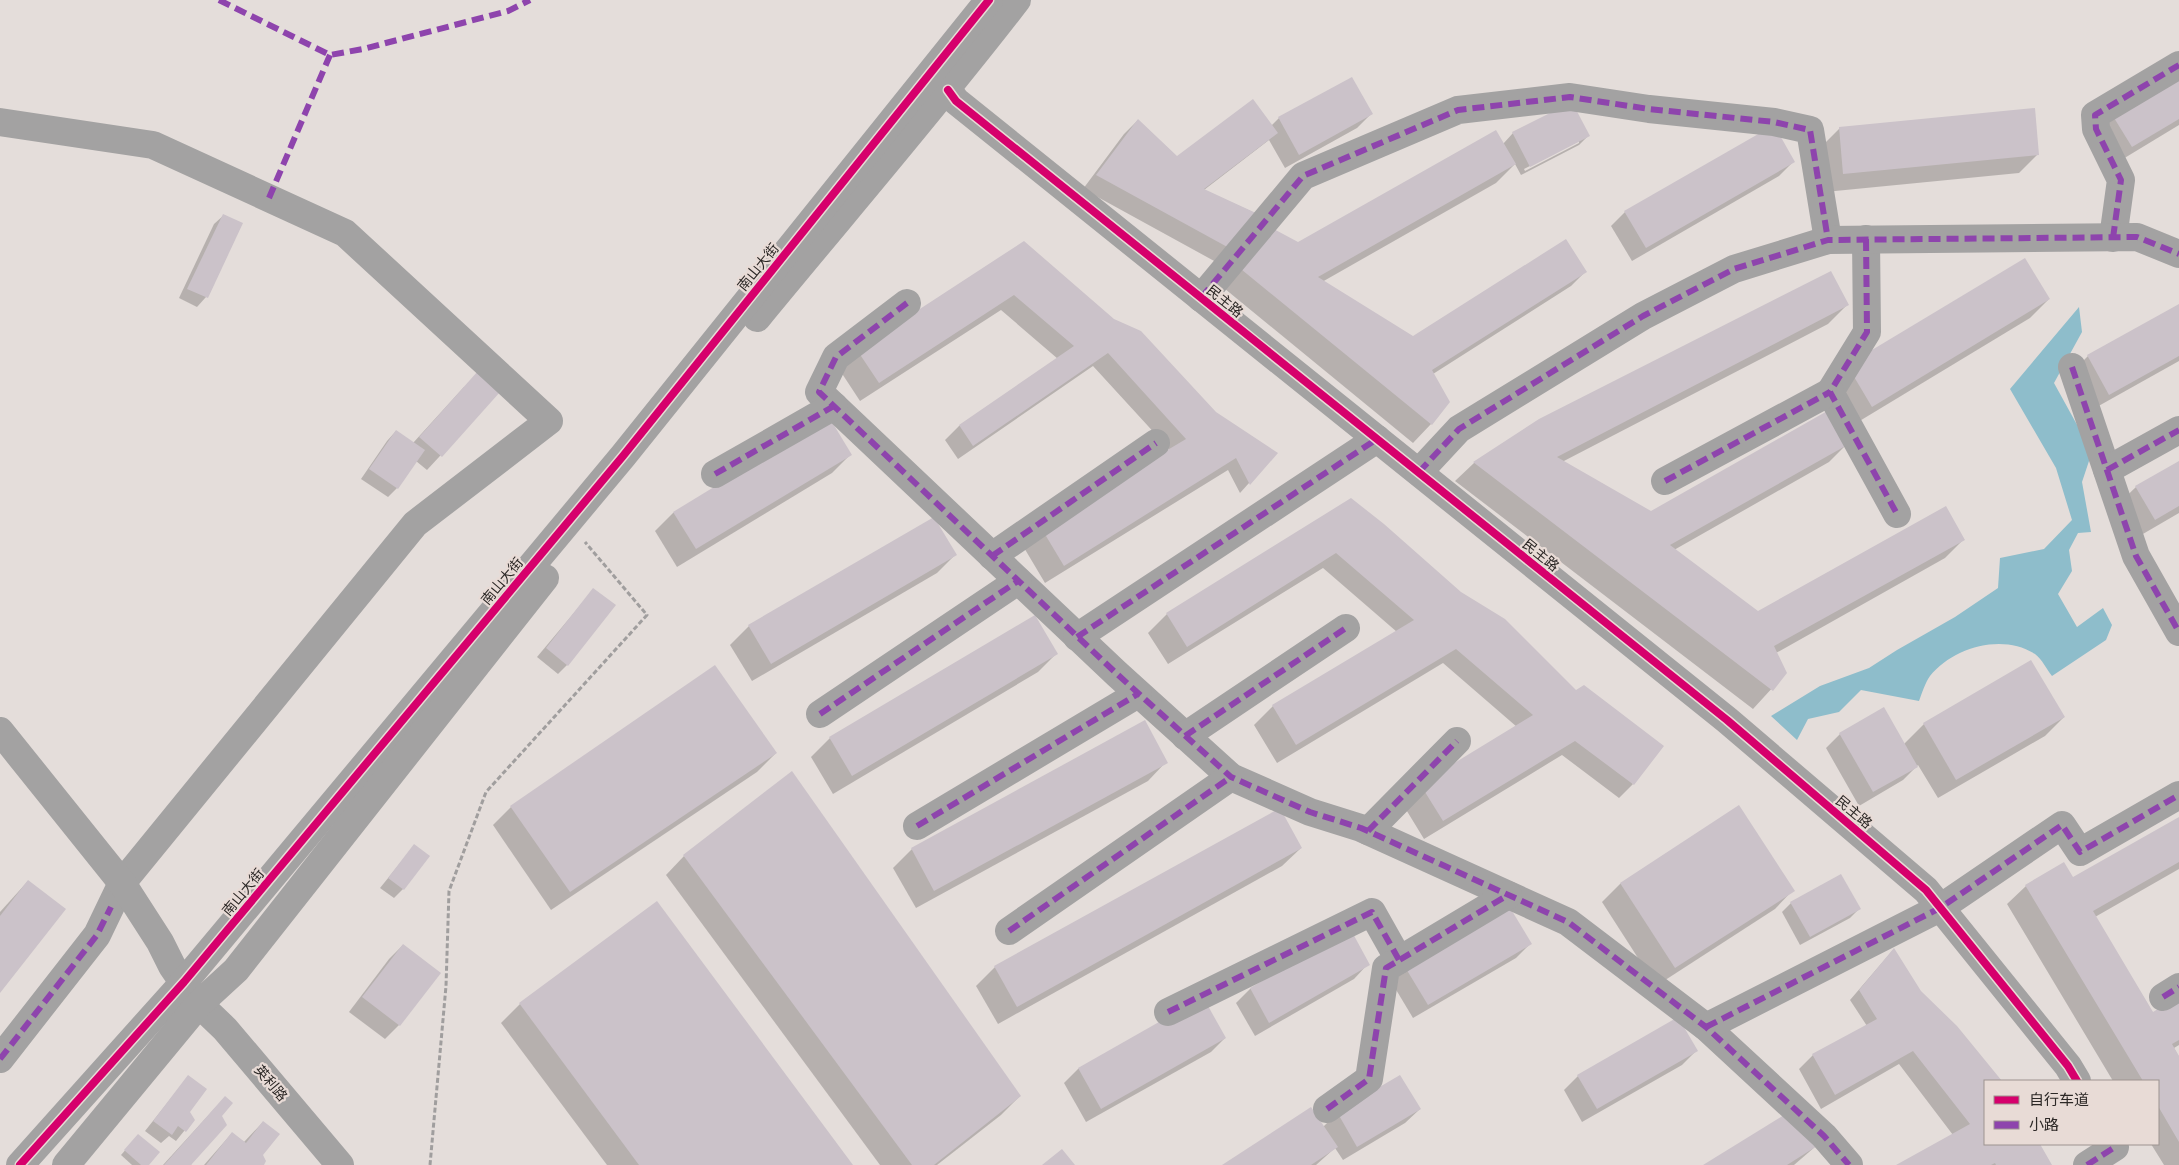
<svg xmlns="http://www.w3.org/2000/svg" width="2179" height="1165" viewBox="0 0 2179 1165" font-family="'DM Sans','Noto Sans SC',sans-serif">
  <style>
    .water { fill: #8ebdcb }
    .shadow { fill: #0003; fill-rule: evenodd }
    .building { fill: #cbc2c9 }
    .lines { fill: none; stroke-linecap: round; stroke-linejoin: round }
    .path { stroke: #a09e9e; stroke-width: 3; stroke-dasharray: 5 2.5; stroke-linecap: butt }
    .minor { stroke: #a3a2a2; stroke-width: 28 }
    .tertiary { stroke: #a3a2a2; stroke-width: 28 }
    .quiet { stroke: #8e44ad; stroke-width: 6; stroke-dasharray: 12 6; stroke-linecap: butt }
    .cycleway-casing { stroke: #e8dbd6; stroke-width: 11 }
    .cycleway { stroke: #d6006c; stroke-width: 8 }
    .labels { text-anchor: middle; stroke-width: 4.5; stroke-linejoin: round; paint-order: stroke }
    .street-label { font-size: 14px; fill: #2c2826; stroke: #e8dbd6 }
  </style>
  <rect width="100%" height="100%" fill="#e4ddda"/>
  <path class="water" d="M 2079,307 L 2082,332 L 2054,383 L 2092,452 L 2082,482 L 2091,532 L 2078,533 L 2069,550 L 2072,571 L 2058,594 L 2077,627 L 2103,608 L 2112,625 L 2106,640 L 2052,676 C 2047,670 2042,659 2035,654 C 2003,633 1953,647 1930,676 C 1925,683 1922,693 1919,701 L 1861,690 L 1839,712 L 1808,719 L 1797,740 L 1771,716 L 1820,686 L 1869,668 L 1897,650 L 1955,617 L 1998,588 L 2000,558 L 2044,549 L 2072,520 L 2056,468 L 2010,389 Z"/>
  <g class="shadow">
    <polygon points="2179,74 2179,125 2113,165 2093,133"/>
    <polygon points="1371,114 1357,128 1285,168 1269,140 1204,190 1257,214 1216,262 1083,189 1124,134 1138,120 1177,157 1271,126 1279,118"/>
    <polygon points="1840,128 2038,154 2019,173 1825,192 1821,147"/>
    <path d="M 1513,133 L 1588,136 L 1579,145 L 1521,175 L 1515,164 L 1496,183 L 1322,282 L 1413,337 L 1585,272 L 1571,286 L 1433,374 L 1431,424 L 1413,443 L 1219,284 L 1251,247 L 1298,244 L 1503,144 ZM 1579,141 L 1579,143 L 1525,171 L 1524,169 Z"/>
    <polygon points="1793,162 1779,176 1632,261 1611,226 1625,212"/>
    <polygon points="224,215 241,224 206,297 197,307 179,298 214,224"/>
    <polygon points="1024,243 1218,416 1276,453 1240,493 1228,470 1045,583 1023,546 1170,450 1093,366 958,459 945,440 959,426 1058,359 1001,310 860,401 839,369"/>
    <polygon points="2049,299 2030,318 1853,425 1829,385"/>
    <polygon points="1847,305 1828,324 1562,462 1651,513 1847,444 1829,462 1674,550 1758,613 1964,539 1945,558 1776,653 1786,673 1753,709 1455,481 1474,463 1540,420"/>
    <polygon points="2179,306 2179,361 2095,408 2074,370 2088,356"/>
    <polygon points="464,387 499,392 427,470 416,461 397,488 388,497 361,479 387,441 396,431 413,443"/>
    <polygon points="829,419 850,455 832,473 677,567 655,531 673,513"/>
    <polygon points="2179,462 2179,513 2136,538 2117,505 2136,487"/>
    <polygon points="1351,500 1633,784 1619,798 1562,755 1424,839 1402,803 1517,727 1443,663 1277,763 1254,725 1273,706 1397,632 1323,568 1168,664 1148,633 1167,614"/>
    <polygon points="955,555 937,573 752,681 730,645 749,626"/>
    <polygon points="594,589 567,665 558,674 537,657"/>
    <polygon points="1034,617 1056,654 1038,672 833,794 811,757 830,738"/>
    <polygon points="2064,717 2045,736 1938,798 1918,765 1903,780 1859,806 1826,748 1840,734 1904,744 1924,724"/>
    <polygon points="776,753 757,772 551,910 493,825 511,807"/>
    <polygon points="1166,762 1148,781 916,908 893,868 912,849"/>
    <polygon points="1738,807 1793,890 1775,909 1656,986 1602,902 1620,884"/>
    <polygon points="2179,818 2179,869 2095,917 2153,1013 2179,998 2179,1045 2174,1048 2179,1057 2179,1165 2164,1165 2151,1144 2158,1144 2158,1081 2113,1081 2007,904 2026,886 2073,879"/>
    <polygon points="414,846 403,889 394,898 380,888"/>
    <polygon points="1301,848 1282,866 998,1024 976,986 995,967"/>
    <polygon points="684,856 1020,1096 1001,1115 937,1165 880,1165 666,875"/>
    <polygon points="28,881 0,991 0,912"/>
    <polygon points="657,903 852,1165 607,1165 501,1023 520,1004"/>
    <polygon points="1791,903 1859,909 1850,918 1800,945 1782,912"/>
    <polygon points="1350,932 1368,964 1354,979 1255,1036 1236,1003 1250,989"/>
    <polygon points="1530,944 1516,958 1413,1018 1392,983 1406,968"/>
    <polygon points="403,945 439,973 399,1025 385,1039 349,1012 389,959"/>
    <polygon points="1893,950 1920,992 1956,1027 2000,1081 1985,1081 1985,1144 2038,1144 2050,1165 1898,1165 1953,1135 1899,1064 1821,1109 1799,1069 1813,1055 1867,1026 1850,1000"/>
    <polygon points="1203,999 1225,1038 1211,1052 1086,1122 1064,1083 1078,1069"/>
    <polygon points="1696,1051 1682,1065 1582,1122 1564,1090 1578,1076"/>
    <polygon points="188,1077 188,1112 193,1120 176,1141 169,1136 161,1143 145,1131"/>
    <polygon points="216,1107 191,1165 163,1165"/>
    <polygon points="1420,1109 1405,1123 1343,1160 1335,1148 1316,1165 1224,1165 1323,1127 1337,1113"/>
    <polygon points="263,1122 262,1165 204,1165 232,1133 244,1142"/>
    <polygon points="134,1140 147,1165 132,1165 121,1155"/>
    <polygon points="1816,1146 1794,1165 1705,1165"/>
  </g>
  <g class="building">
    <polygon points="2179,72 2179,119 2132,147 2111,113"/>
    <polygon points="1352,77 1373,114 1299,155 1278,117"/>
    <polygon points="1253,99 1278,133 1204,189 1258,214 1231,249 1096,175 1138,119 1177,156"/>
    <polygon points="1572,102 1590,136 1530,167 1512,132"/>
    <polygon points="2035,108 2039,155 1843,174 1839,127"/>
    <polygon points="1774,125 1795,162 1646,248 1624,211"/>
    <polygon points="1496,130 1516,164 1318,277 1413,336 1566,239 1587,272 1432,370 1450,402 1432,425 1236,265 1270,227 1298,242"/>
    <polygon points="223,214 243,223 208,298 187,289"/>
    <polygon points="1024,241 1114,319 1141,331 1216,412 1278,453 1250,485 1236,458 1064,566 1040,526 1186,439 1108,353 973,446 959,425 1074,346 1014,295 879,383 857,350"/>
    <polygon points="2025,258 2050,299 1872,407 1847,365"/>
    <polygon points="1831,271 1849,305 1557,457 1651,511 1829,410 1849,444 1670,545 1758,611 1946,506 1965,540 1774,646 1787,673 1773,691 1473,462 1539,419"/>
    <polygon points="2179,304 2179,356 2109,395 2087,355"/>
    <polygon points="478,371 500,392 442,457 419,437"/>
    <polygon points="829,417 852,455 696,549 673,512"/>
    <polygon points="396,430 425,450 398,489 369,469"/>
    <polygon points="2179,461 2179,506 2155,520 2135,486"/>
    <polygon points="1351,498 1384,524 1461,592 1505,619 1576,690 1584,685 1664,746 1634,785 1575,741 1443,821 1420,784 1533,715 1456,649 1296,745 1272,705 1414,620 1336,553 1187,647 1166,613"/>
    <polygon points="934,517 957,555 771,664 748,625"/>
    <polygon points="593,588 616,605 568,666 546,648"/>
    <polygon points="1035,615 1058,654 852,776 829,737"/>
    <polygon points="2031,660 2065,717 1956,780 1923,723"/>
    <polygon points="715,665 777,753 570,892 510,806"/>
    <polygon points="1884,707 1918,767 1873,792 1839,733"/>
    <polygon points="1145,720 1168,763 934,891 911,848"/>
    <polygon points="792,771 1021,1096 934,1165 912,1165 683,855"/>
    <polygon points="1739,805 1795,891 1675,968 1620,883"/>
    <polygon points="1280,808 1302,848 1017,1007 994,966"/>
    <polygon points="2179,817 2179,862 2093,911 2153,1012 2179,996 2179,1040 2172,1044 2179,1056 2179,1142 2158,1106 2158,1081 2143,1081 2025,885 2064,862 2073,877"/>
    <polygon points="414,844 430,856 404,890 388,878"/>
    <polygon points="1841,874 1861,909 1810,937 1790,902"/>
    <polygon points="28,880 66,909 0,993 0,916"/>
    <polygon points="657,901 853,1165 639,1165 519,1003"/>
    <polygon points="1509,906 1532,944 1428,1005 1405,967"/>
    <polygon points="1351,930 1370,965 1269,1023 1250,988"/>
    <polygon points="403,944 441,973 400,1026 362,997"/>
    <polygon points="1894,948 1921,991 1957,1026 2002,1081 1985,1081 1985,1144 2040,1144 2052,1165 1996,1165 1995,1163 1991,1165 1896,1165 1970,1124 1913,1051 1835,1095 1812,1054 1877,1019 1859,990"/>
    <polygon points="1203,997 1226,1038 1101,1109 1078,1068"/>
    <polygon points="1678,1017 1698,1051 1597,1109 1577,1075"/>
    <polygon points="188,1075 207,1089 190,1112 195,1120 186,1132 178,1126 172,1135 153,1121"/>
    <polygon points="1400,1075 1421,1109 1357,1147 1337,1112"/>
    <polygon points="225,1096 233,1103 222,1116 227,1125 191,1165 164,1165"/>
    <polygon points="1311,1107 1338,1147 1311,1165 1222,1165"/>
    <polygon points="1794,1109 1817,1146 1787,1165 1703,1165"/>
    <polygon points="263,1121 280,1134 263,1155 266,1161 264,1165 206,1165 232,1132 246,1143"/>
    <polygon points="138,1134 160,1152 149,1165 141,1165 124,1150"/>
    <polygon points="1062,1149 1075,1165 1042,1165"/>
  </g>
  <g class="lines">
    <polyline class="path" points="430,1165 446,986 449,891 486,792 647,615 585,542"/>
    <g class="minor">
      <polyline points="948,90 956,101 1727,720 1926,890 2068,1066 2077,1081"/>
      <polyline points="0,122 153,145 345,233 549,421 415,524 122,883 97,935 0,1059"/>
      <polyline points="2113,238 2121,180 2096,129 2095,115 2179,65"/>
      <polyline points="1866,239 1867,332 1830,392 1897,514"/>
      <polyline points="1201,298 1303,176 1458,110 1570,97 1649,109 1774,122 1810,130 1828,240"/>
      <polyline points="907,303 836,357 819,392 1117,674 1231,777 1310,812 1361,828 1568,922 1706,1027 1824,1136 1849,1165"/>
      <polyline points="2072,367 2136,556 2179,632"/>
      <polyline points="2107,470 2179,430"/>
      <polyline points="1419,472 1459,429 1643,316 1734,269 1828,240 2137,237 2179,254"/>
      <polyline points="715,474 834,406"/>
      <polyline points="1665,481 1830,392"/>
      <polyline points="992,556 1156,443"/>
      <polyline points="1077,637 1377,439"/>
      <polyline points="820,714 1018,581"/>
      <polyline points="0,731 122,883 160,942 172,966 196,1001"/>
      <polyline points="1185,736 1346,628"/>
      <polyline points="917,826 1138,694"/>
      <polyline points="1368,831 1457,741"/>
      <polyline points="1009,931 1231,777"/>
      <polyline points="2163,997 2179,987"/>
      <polyline points="1168,1012 1372,912 1399,960"/>
      <polyline points="1706,1027 1940,908 2062,825 2080,852 2179,795"/>
      <polyline points="1327,1109 1369,1079 1386,968 1508,895"/>
      <polyline points="2087,1165 2115,1147"/>
    </g>
    <g class="tertiary">
      <path d="M 757,318 C 844,212 934,108 1017,0"/>
      <polyline points="199,1004 225,1029 340,1165"/>
      <polyline points="20,1165 184,982 623,456 989,0"/>
      <polyline points="66,1165 199,1004 236,970 545,578"/>
    </g>
    <g class="quiet">
      <polyline points="219,0 330,55 363,49 508,11 530,0"/>
      <polyline points="269,198 330,55"/>
      <polyline points="2113,238 2121,180 2096,129 2095,115 2179,65"/>
      <polyline points="1866,239 1867,332 1830,392 1897,514"/>
      <polyline points="1201,298 1303,176 1458,110 1570,97 1649,109 1774,122 1810,130 1828,240"/>
      <polyline points="907,303 836,357 819,392 1117,674 1231,777 1310,812 1361,828 1568,922 1706,1027 1824,1136 1849,1165"/>
      <polyline points="2072,367 2136,556 2179,632"/>
      <polyline points="2107,470 2179,430"/>
      <polyline points="1419,472 1459,429 1643,316 1734,269 1828,240 2137,237 2179,254"/>
      <polyline points="715,474 834,406"/>
      <polyline points="1665,481 1830,392"/>
      <polyline points="992,556 1156,443"/>
      <polyline points="1077,637 1377,439"/>
      <polyline points="820,714 1018,581"/>
      <polyline points="1185,736 1346,628"/>
      <polyline points="917,826 1138,694"/>
      <polyline points="1368,831 1457,741"/>
      <polyline points="1009,931 1231,777"/>
      <polyline points="2163,997 2179,987"/>
      <polyline points="1168,1012 1372,912 1399,960"/>
      <polyline points="1706,1027 1940,908 2062,825 2080,852 2179,795"/>
      <polyline points="0,1059 97,935 111,907"/>
      <polyline points="1327,1109 1369,1079 1386,968 1508,895"/>
      <polyline points="2087,1165 2115,1147"/>
    </g>
    <g class="cycleway-casing">
      <g id="cycleway">
        <polyline points="948,90 956,101 1727,720 1926,890 2068,1066 2077,1081"/>
        <polyline points="20,1165 184,982 623,456 989,0"/>
      </g>
    </g>
    <use href="#cycleway" class="cycleway"/>
  </g>
  <g class="labels">
    <g class="street-label">
      <text transform="translate(758 267) rotate(-51)" y="5">南山大街</text>
      <text transform="translate(1225 301) rotate(39)" y="5">民主路</text>
      <text transform="translate(1541 555) rotate(39)" y="5">民主路</text>
      <text transform="translate(502 581) rotate(-50)" y="5">南山大街</text>
      <text transform="translate(1854 812) rotate(40)" y="5">民主路</text>
      <text transform="translate(243 892) rotate(-50)" y="5">南山大街</text>
      <text transform="translate(271 1083) rotate(50)" y="5">英利路</text>
    </g>
  </g>
  <rect x="1984" y="1080" width="175" height="65" fill="#e8dbd6" stroke="#9d9390"/>
  <rect x="1994" y="1096" width="25" height="8" fill="#d6006c" stroke="#9d9390"/>
  <text x="2029" y="1105" font-size="15" fill="#2c2826">自行车道</text>
  <rect x="1994" y="1121" width="25" height="8" fill="#8e44ad" stroke="#9d9390"/>
  <text x="2029" y="1130" font-size="15" fill="#2c2826">小路</text>
</svg>
